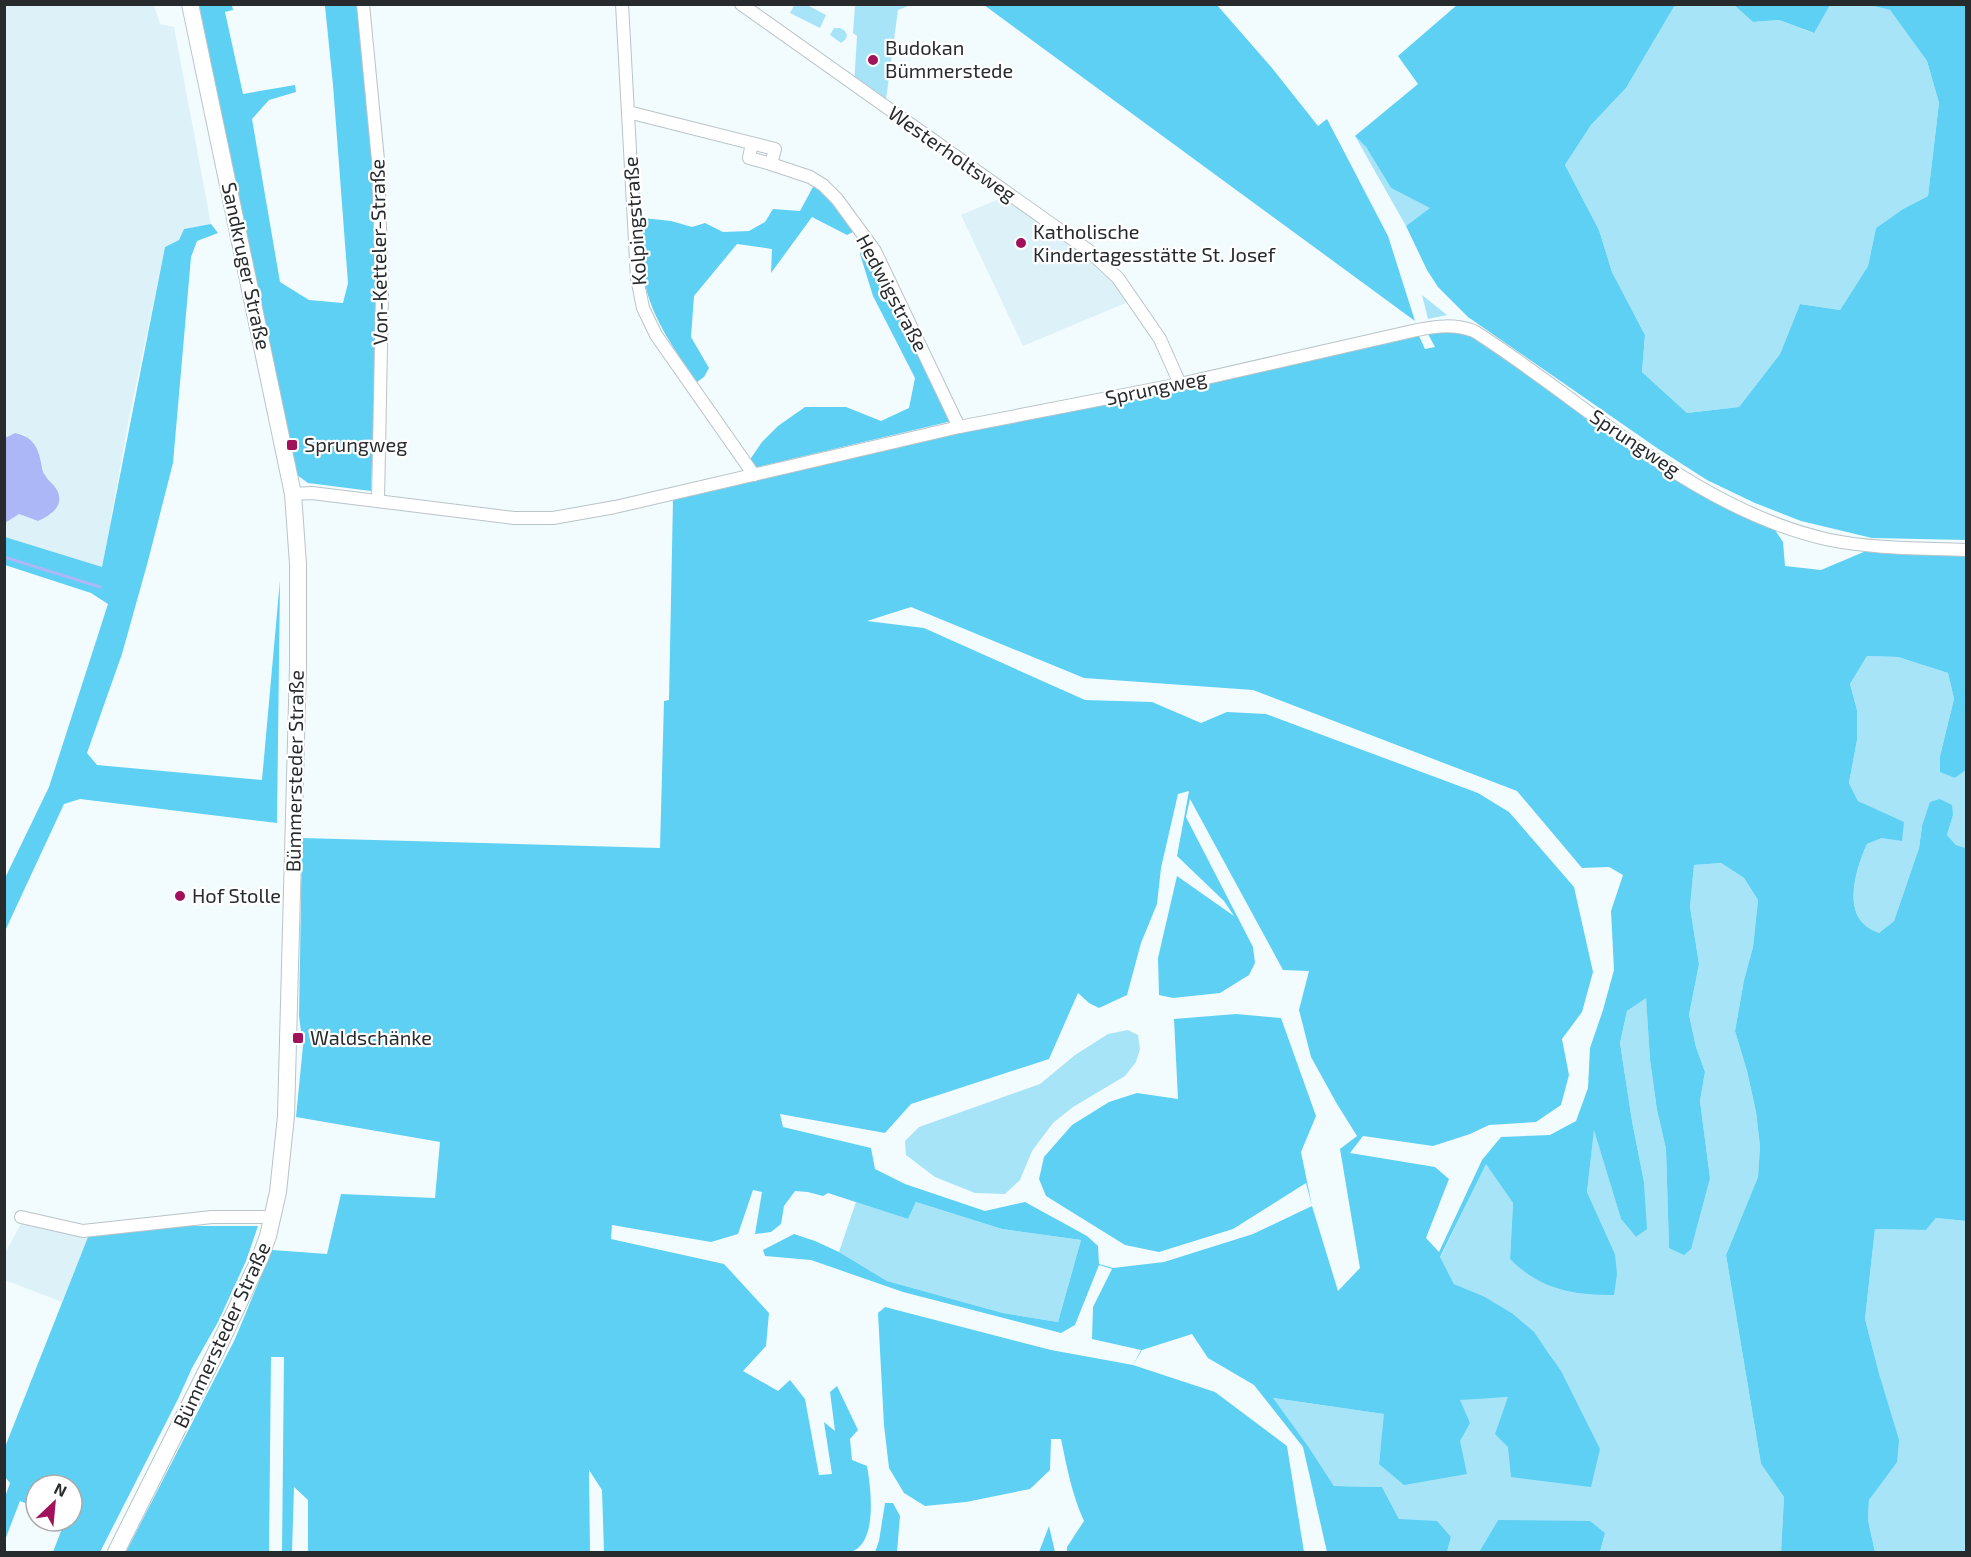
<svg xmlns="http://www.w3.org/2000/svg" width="1971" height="1557" viewBox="0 0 1971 1557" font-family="'Exo 2',sans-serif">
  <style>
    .built { fill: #ddf1f8 }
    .green { fill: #a8e4f8 }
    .forest { fill: #5ed0f3; fill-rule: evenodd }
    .water { fill: #abb7f7 }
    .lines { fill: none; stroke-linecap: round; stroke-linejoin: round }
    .stream { stroke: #abb7f7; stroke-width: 3 }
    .minor-casing { stroke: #b9c4c8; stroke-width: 14 }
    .tertiary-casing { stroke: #b9c4c8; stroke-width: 18 }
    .minor { stroke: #fff; stroke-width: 12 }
    .tertiary { stroke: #fff; stroke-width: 16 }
    .poi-dot { fill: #a1125b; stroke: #fff; stroke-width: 2 }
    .labels { text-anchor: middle; stroke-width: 4.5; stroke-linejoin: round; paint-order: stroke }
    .poi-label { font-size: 20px; fill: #272b2d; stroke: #fff; text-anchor: start }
    .street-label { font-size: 20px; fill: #272b2d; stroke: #fff }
  </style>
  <rect width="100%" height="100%" fill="#f2fcff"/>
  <g class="built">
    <polygon points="5,5 154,5 160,24 174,27 211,224 184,229 179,240 165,247 129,418 102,568 5,537 5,523 18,514 38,521 52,514 57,489 44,475 41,459 25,435 15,433 5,438"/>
    <polygon points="1006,196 1105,272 1128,302 1023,346 961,215"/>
    <polygon points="22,1222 88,1237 62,1302 5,1280 4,1255"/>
  </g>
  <g class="green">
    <polygon points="795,4 807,5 826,15 820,28 790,13"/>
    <polygon points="855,5 911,5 898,10 885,107 854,85 857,36 853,33"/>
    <polygon points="1675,5 1734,5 1753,22 1779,20 1813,33 1830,5 1869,5 1890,10 1927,61 1939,103 1928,196 1903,209 1876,228 1868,266 1840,310 1800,304 1780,354 1739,407 1687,413 1642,372 1645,335 1612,272 1599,230 1565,165 1591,125 1626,88"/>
    <path d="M 834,28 C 841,28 844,28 847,35 L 846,39 L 841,43 L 830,35 Z"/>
    <polygon points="1355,136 1366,147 1391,188 1431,208 1406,226"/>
    <polygon points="1422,295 1447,315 1428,319"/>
    <path d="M 1867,656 L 1898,657 L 1948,673 L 1954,699 L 1940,756 L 1955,778 L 1966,770 L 1966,848 L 1956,845 L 1947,835 L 1953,815 L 1922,826 L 1919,848 L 1894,921 L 1879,933 C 1875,931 1869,929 1866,926 C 1843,908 1857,866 1867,844 L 1882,838 L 1904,823 L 1858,801 L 1849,783 L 1857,740 L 1857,710 L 1850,684 Z"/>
    <path d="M 1721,863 L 1744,878 L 1758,900 L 1753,947 L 1744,980 L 1735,1031 L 1747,1071 L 1756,1112 L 1760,1146 L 1758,1177 L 1726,1255 L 1761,1464 L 1784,1497 L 1781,1552 L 1600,1552 L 1605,1533 L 1498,1520 L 1479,1552 L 1447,1552 L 1451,1537 L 1399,1519 L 1382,1487 L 1334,1486 L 1308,1446 L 1272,1398 L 1385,1414 L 1379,1464 L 1460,1441 L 1459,1399 L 1509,1397 L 1569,1390 C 1541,1329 1514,1310 1454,1284 L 1440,1258 L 1486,1163 L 1513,1203 L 1510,1259 L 1615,1254 L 1587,1192 L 1594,1128 L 1621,1219 L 1636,1237 L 1646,1229 L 1644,1182 L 1632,1121 L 1620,1043 L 1627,1011 L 1646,997 L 1650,1060 L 1657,1110 L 1666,1149 L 1669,1247 L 1710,1178 L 1700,1101 L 1705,1072 L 1696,1047 L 1689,1015 L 1699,964 L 1690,907 L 1694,865 Z"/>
    <polygon points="1128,1030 1138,1035 1140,1049 1136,1062 1125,1076 1073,1107 1053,1123 1032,1151 1020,1180 1005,1194 975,1193 935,1177 906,1155 905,1141 919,1127 1040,1084 1075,1055 1108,1034"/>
    <polygon points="856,1202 908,1219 916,1202 1002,1229 1081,1240 1058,1322 1003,1313 887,1281 839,1252"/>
    <polygon points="1936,1218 1966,1221 1966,1552 1875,1552 1868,1520 1869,1500 1882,1481 1880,1377 1865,1319 1875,1229 1926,1230"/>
  </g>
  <g class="forest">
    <polygon points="332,4 359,5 374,164 377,308 371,491 308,483 297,475 199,5 232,5 233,10 225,12 243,94 295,85 296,92 269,100 252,119 280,282 309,300 343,303 348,283 333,85 325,6"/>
    <polygon points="984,5 1217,5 1272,68 1318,126 1327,119 1388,236 1415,321"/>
    <polygon points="1457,5 1675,5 1626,88 1591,125 1565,165 1599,230 1612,272 1645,335 1642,372 1687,413 1739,407 1780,354 1800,304 1840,310 1868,266 1876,228 1903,209 1928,196 1939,103 1927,61 1890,10 1869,5 1966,5 1966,540 1872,538 1801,521 1755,503 1707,480 1657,448 1468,317 1438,287 1427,270 1406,226 1430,208 1391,188 1366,147 1355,136 1418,84 1398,56"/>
    <polygon points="1734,5 1830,5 1814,33 1779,20 1753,22"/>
    <path d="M 814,185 L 825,194 L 853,232 L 847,235 L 812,217 L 771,273 L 772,249 L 737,244 L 694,296 L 691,337 L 709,368 L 704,377 L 697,382 C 675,350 651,318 644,279 C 640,260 643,238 643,218 L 671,221 L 692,227 L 705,223 L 723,232 L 749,231 L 765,222 L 773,209 L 800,211 Z"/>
    <polygon points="211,224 218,233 197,241 191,257 173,463 148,561 122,654 87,753 97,765 262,780 280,580 277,823 80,799 64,804 5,931 5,878 49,787 108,604 91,593 5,565 5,537 102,567 165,247 179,240 184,229"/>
    <polygon points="864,246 876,263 952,421 754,468 749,461 762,442 778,426 805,407 846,407 881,421 909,408 915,378 873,296 860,254"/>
    <path d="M 1461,329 L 1738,513 L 1775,530 L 1783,542 L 1785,566 L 1821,570 L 1866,551 L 1966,555 L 1966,770 L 1955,778 L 1940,772 L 1940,756 L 1954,699 L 1948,673 L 1898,657 L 1867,656 L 1850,684 L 1857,710 L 1857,740 L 1849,783 L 1858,801 L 1904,822 L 1902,841 L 1882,838 L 1867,844 C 1857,866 1843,908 1866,926 C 1869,929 1875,931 1879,933 L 1894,921 L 1919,848 L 1922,826 L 1930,802 L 1940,799 L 1952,805 L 1953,815 L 1947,835 L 1956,845 L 1966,848 L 1966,1221 L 1936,1218 L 1926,1230 L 1875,1229 L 1865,1319 L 1880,1377 L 1899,1440 L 1897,1462 L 1869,1500 L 1868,1520 L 1875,1552 L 1781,1552 L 1784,1497 L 1761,1464 L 1726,1255 L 1758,1177 L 1760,1146 L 1756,1112 L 1747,1071 L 1735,1031 L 1744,980 L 1753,947 L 1758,900 L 1744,878 L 1721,863 L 1694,865 L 1690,907 L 1699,964 L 1689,1015 L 1696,1047 L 1705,1072 L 1700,1101 L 1710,1178 L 1691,1249 L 1684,1255 L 1669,1248 L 1666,1149 L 1657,1110 L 1650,1060 L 1646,998 L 1627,1011 L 1620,1043 L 1632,1121 L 1644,1182 L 1647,1229 L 1636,1237 L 1621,1219 L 1594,1130 L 1587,1192 L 1615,1254 L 1617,1274 L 1614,1295 C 1572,1295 1540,1289 1510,1259 L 1513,1203 L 1486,1164 L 1440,1257 L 1454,1284 L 1485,1297 L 1513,1314 L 1534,1332 L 1561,1371 L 1600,1449 L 1591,1487 L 1511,1477 L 1508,1447 L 1495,1434 L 1508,1397 L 1460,1400 L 1470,1423 L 1460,1441 L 1467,1474 L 1404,1485 L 1379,1464 L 1384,1414 L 1273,1398 L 1308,1446 L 1334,1486 L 1382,1487 L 1399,1519 L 1437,1521 L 1451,1537 L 1447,1552 L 1327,1552 L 1303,1447 L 1254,1385 L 1208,1358 L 1192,1334 L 1142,1350 L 1133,1365 L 1215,1392 L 1287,1446 L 1304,1552 L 1067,1552 L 1067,1547 L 1084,1521 C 1072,1495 1067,1468 1061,1439 L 1051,1439 L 1050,1470 L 1030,1489 L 966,1502 L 925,1506 L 904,1493 L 889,1468 L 884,1425 L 878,1313 L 885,1307 L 1051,1350 L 1133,1365 L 1141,1350 L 1092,1339 L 1093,1307 L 1112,1269 L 1099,1265 L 1075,1325 L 1061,1333 L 903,1292 L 811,1260 L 765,1256 L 763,1250 L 794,1234 L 808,1192 L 795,1191 L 784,1206 L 781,1224 L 771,1232 L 755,1234 L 762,1192 L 753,1190 L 738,1234 L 711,1242 L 612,1225 L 611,1239 L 724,1264 L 769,1313 L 766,1346 L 743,1371 L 778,1391 L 790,1380 L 805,1399 L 819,1475 L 832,1474 L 824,1422 L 835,1431 L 830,1392 L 837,1386 L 858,1430 L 850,1439 L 852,1460 L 867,1466 C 871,1488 878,1543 851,1552 L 604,1552 L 602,1490 L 589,1470 L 590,1552 L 308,1552 L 308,1500 L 294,1487 L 292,1552 L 282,1552 L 284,1357 L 271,1357 L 269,1552 L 126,1552 L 235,1339 L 272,1250 L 327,1254 L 341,1194 L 435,1198 L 440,1142 L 296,1117 L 303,1046 L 299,1016 L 302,838 L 660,848 L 664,701 L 669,700 L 673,499 L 941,435 L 1419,336 L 1425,349 L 1435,347 L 1428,334 ZM 911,607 L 1084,678 L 1253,690 L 1517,791 L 1582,868 L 1609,867 L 1623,875 L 1611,911 L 1614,970 L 1603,1010 L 1590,1048 L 1588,1088 L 1576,1121 L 1550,1135 L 1501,1137 L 1482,1160 L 1439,1252 L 1426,1238 L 1449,1179 L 1435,1167 L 1350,1153 L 1363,1136 L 1433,1146 L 1470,1134 L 1489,1125 L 1536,1122 L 1561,1105 L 1569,1075 L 1562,1039 L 1582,1012 L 1593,972 L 1574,887 L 1509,812 L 1478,793 L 1266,714 L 1227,712 L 1201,723 L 1152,702 L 1085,700 L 924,628 L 867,621 ZM 1189,791 L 1177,856 L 1224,901 L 1234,916 L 1177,876 L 1158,958 L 1159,995 L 1173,998 L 1220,993 L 1249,975 L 1255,963 L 1253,947 L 1186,817 L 1190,799 L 1283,970 L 1309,971 L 1299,1010 L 1311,1057 L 1337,1104 L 1357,1136 L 1340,1149 L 1360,1268 L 1338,1291 L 1312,1206 L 1301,1152 L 1316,1116 L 1281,1018 L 1236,1014 L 1174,1019 L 1178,1099 L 1137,1093 L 1109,1102 L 1072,1125 L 1044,1157 L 1039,1179 L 1046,1196 L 1125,1245 L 1159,1252 L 1233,1229 L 1306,1183 L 1312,1206 L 1253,1234 L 1164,1262 L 1113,1268 L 1099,1264 L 1098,1246 L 1087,1236 L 1025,1202 L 985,1211 L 905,1184 L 875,1169 L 871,1148 L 783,1127 L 780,1114 L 885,1133 L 911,1104 L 1049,1059 L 1078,993 L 1089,1003 L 1099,1008 L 1127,995 L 1141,943 L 1157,904 L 1161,868 L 1178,794 ZM 808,1192 L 823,1196 L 828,1193 L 908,1219 L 916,1202 L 1002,1229 L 1081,1240 L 1058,1322 L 1003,1313 L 887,1281 L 839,1252 L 815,1241 L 794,1234 Z"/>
    <polygon points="181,1226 258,1226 246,1261 218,1322 192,1368 178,1399 100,1552 53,1552 65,1521 72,1521 72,1485 36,1485 36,1507 20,1501 5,1540 5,1497 10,1483 5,1477 5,1447 88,1237"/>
    <polygon points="885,1503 893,1503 900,1516 897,1552 875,1552 879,1541"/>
    <polygon points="1498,1520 1590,1521 1605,1533 1600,1552 1479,1552"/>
    <polygon points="1049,1526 1055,1552 1039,1552"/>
  </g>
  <path class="water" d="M 15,433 C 31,436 38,446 41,462 C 42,466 42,472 45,475 C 48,481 54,484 57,490 C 65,506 51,515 38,521 L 19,514 L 5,523 L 5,438 Z"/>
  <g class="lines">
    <polyline class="stream" points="4,557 100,587"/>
    <g class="minor-casing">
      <g id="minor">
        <polyline points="363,4 378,160 382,294 378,501"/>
        <polyline points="622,4 637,278 643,308 656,335 754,475"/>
        <polyline points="741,4 1088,250 1118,278 1160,339 1180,384"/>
        <polyline points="628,112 775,149 771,164 749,158 752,143"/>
        <polyline points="771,164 810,177 823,185 837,199 875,251 959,427"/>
        <path d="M 293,494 L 312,493 L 514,518 L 553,518 L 615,507 L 959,427 L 1180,384 L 1417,330 C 1437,326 1454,324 1474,331 C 1589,404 1693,510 1830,540 C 1875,549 1921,548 1966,550"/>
        <polyline points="21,1217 83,1231 212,1217 264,1217 272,1219"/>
      </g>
    </g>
    <g class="tertiary-casing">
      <polyline id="tertiary" points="116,1552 214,1356 260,1258 268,1236 278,1192 286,1116 298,666 298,564 293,494 190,4"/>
    </g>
    <use href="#minor" class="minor"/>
    <use href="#tertiary" class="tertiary"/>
  </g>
  <g class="poi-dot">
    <circle cx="873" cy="60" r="6"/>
    <circle cx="1021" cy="243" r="6"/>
    <rect x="286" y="439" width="12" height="12" rx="3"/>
    <circle cx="180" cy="896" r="6"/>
    <rect x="292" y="1032" width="12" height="12" rx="3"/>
  </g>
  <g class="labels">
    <g class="poi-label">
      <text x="885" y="55">Budokan<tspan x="885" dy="23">Bümmerstede</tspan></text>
      <text x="1033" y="239">Katholische<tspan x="1033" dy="23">Kindertagesstätte St. Josef</tspan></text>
      <text x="304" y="452">Sprungweg</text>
      <text x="192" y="903">Hof Stolle</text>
      <text x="310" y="1045">Waldschänke</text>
    </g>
    <g class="street-label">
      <text transform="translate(952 154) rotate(35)" y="7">Westerholtsweg</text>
      <text transform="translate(635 221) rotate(-94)" y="7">Kolpingstraße</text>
      <text transform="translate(379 252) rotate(-91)" y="7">Von-Ketteler-Straße</text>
      <text transform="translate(246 266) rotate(78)" y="7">Sandkruger Straße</text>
      <text transform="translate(892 293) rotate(62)" y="7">Hedwigstraße</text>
      <text transform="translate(1156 388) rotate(-12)" y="7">Sprungweg</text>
      <text transform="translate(1635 443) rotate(34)" y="7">Sprungweg</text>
      <text transform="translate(295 771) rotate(-89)" y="7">Bümmersteder Straße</text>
      <text transform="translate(222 1335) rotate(-65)" y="7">Bümmersteder Straße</text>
    </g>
  </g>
  <rect width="1971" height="1557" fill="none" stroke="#272b2d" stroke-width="12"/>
  <g transform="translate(54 1503) rotate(26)"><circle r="28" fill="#ffffff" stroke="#a9aaab" stroke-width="1.5"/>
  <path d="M0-4.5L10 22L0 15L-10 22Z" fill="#a1125b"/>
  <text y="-9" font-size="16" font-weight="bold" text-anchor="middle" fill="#272b2d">N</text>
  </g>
</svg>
